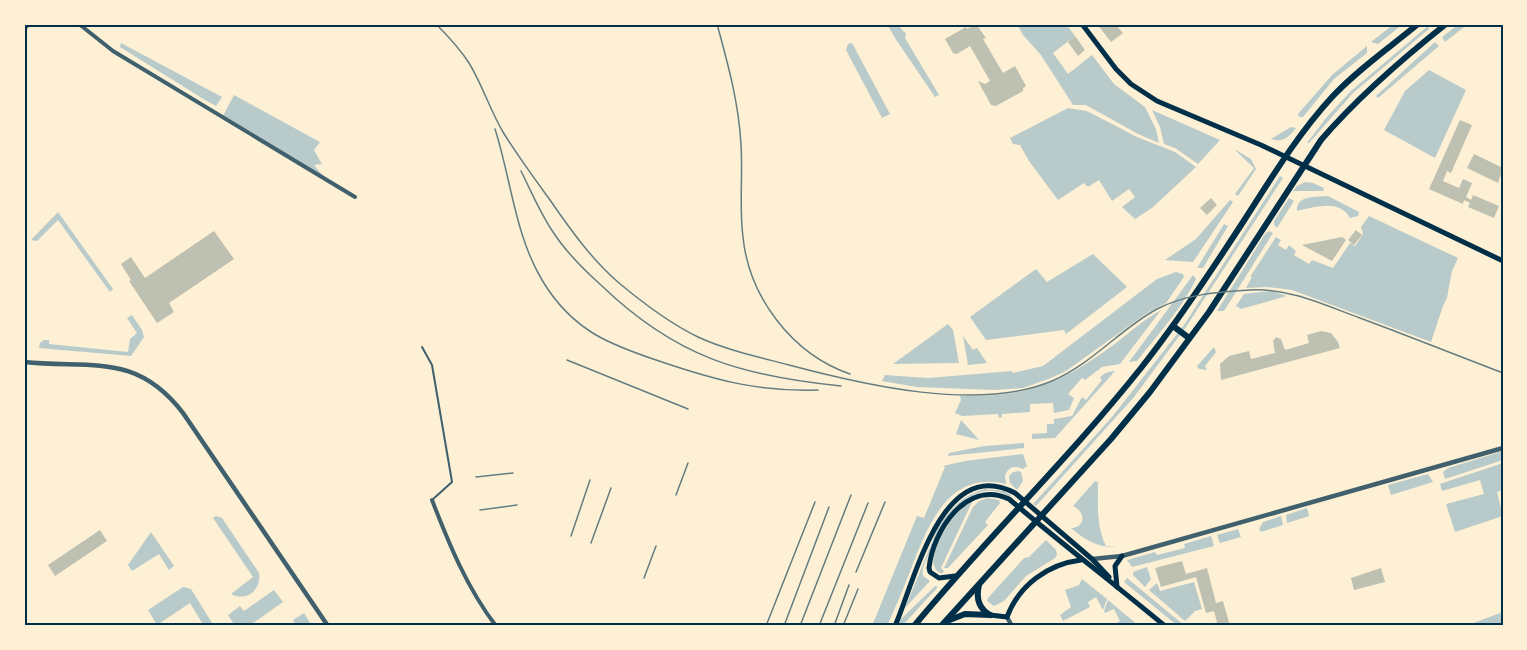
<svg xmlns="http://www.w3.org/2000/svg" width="1527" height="650" viewBox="0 0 1527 650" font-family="Raleway,sans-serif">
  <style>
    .green { fill: #b9caca }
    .building { fill: #bec0b2 }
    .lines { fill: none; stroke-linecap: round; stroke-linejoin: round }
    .service { stroke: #3f606c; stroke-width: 2 }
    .minor { stroke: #3f606c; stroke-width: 4 }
    .tertiary { stroke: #3f606c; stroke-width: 4.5 }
    .secondary { stroke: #003049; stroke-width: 5 }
    .primary { stroke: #003049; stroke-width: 6 }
    .rail { stroke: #657d81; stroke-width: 1.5 }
    .neatline { fill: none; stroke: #003049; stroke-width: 2 }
  </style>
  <rect width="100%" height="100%" fill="#fdf0d5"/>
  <g class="green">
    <polygon points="887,24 897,24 906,34 905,38 939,95 935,97 895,38"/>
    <polygon points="1017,24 1066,24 1075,36 1053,53 1068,74 1092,55 1114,84 1145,107 1156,129 1159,143 1138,134 1086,105 1073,105 1041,55 1023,35"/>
    <polygon points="1394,24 1403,24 1378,44 1371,42"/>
    <polygon points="1459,24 1468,24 1445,42 1442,37"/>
    <polygon points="1428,26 1429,29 1353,93 1309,143 1307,143 1326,118 1351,91"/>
    <polygon points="1435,42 1439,46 1378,98 1376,96"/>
    <polygon points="121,43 222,97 216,106 205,100 120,47"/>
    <polygon points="852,43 890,114 882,118 846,50 848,44"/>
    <polygon points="1367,46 1367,53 1334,79 1303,117 1299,117 1298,114 1332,75"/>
    <polygon points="1429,70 1466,90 1435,158 1384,130 1405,91"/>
    <polygon points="234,95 320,142 314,150 322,164 314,165 325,178 223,116"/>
    <polygon points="1068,108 1087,111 1137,137 1175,152 1196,167 1152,208 1135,219 1122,207 1135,197 1129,189 1112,201 1099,180 1088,187 1084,183 1058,200 1029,161 1020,145 1013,144 1010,138"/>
    <polygon points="1152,110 1220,140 1198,164 1175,148 1164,144 1160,127"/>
    <path d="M 1291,127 L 1296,128 C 1289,137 1283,143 1271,139 Z"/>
    <polygon points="1234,149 1251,159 1256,169 1238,196 1235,194 1254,168"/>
    <polygon points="1280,176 1283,178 1186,327 1134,397 1036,506 1033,504 1112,417 1184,325"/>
    <polygon points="1305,182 1313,183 1324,188 1323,191 1293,191 1297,186"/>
    <path d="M 1328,196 L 1359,212 L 1358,216 L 1350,218 C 1339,199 1316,207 1297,211 C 1296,195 1316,197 1328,196 Z"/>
    <polygon points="1289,198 1294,201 1277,228 1274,225 1274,221"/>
    <polygon points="1230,200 1233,202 1193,262 1165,260 1196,239"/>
    <polygon points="58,212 113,289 110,292 58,220 37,241 31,240"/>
    <polygon points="1369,216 1458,258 1452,271 1447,298 1443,306 1431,342 1292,290 1267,287 1246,288 1252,277 1250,277 1276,237 1281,240 1278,245 1286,250 1289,245 1296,251 1294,255 1309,264 1312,260 1333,268 1350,243 1355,246 1363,234 1361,227"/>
    <polygon points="1224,224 1228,226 1203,268 1197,268"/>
    <polygon points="1269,231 1273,233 1224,311 1217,311 1265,234"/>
    <polygon points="1093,254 1127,287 1066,334 1064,330 986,340 970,317 1036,269 1047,282"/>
    <polygon points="1176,272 1183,274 1184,277 1166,303 1147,313 1066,371 1051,378 1023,388 995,390 917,387 882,381 885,375 928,378 1012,371 1013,373 1043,366 1157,279"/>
    <path d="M 1193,275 L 1196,279 C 1182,309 1157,335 1137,361 L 1129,362 Z"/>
    <polygon points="1271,291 1287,296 1241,309 1236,306 1244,294"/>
    <path d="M 1161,310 L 1120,364 L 1102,367 L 1085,380 L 1082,378 L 1068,394 L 1074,398 L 1069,410 L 1054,413 L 1053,403 L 1030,404 L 1030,412 L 1002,414 L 1002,417 L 999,418 L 998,414 L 962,416 L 955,413 L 961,400 L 960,396 C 1027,397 1058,385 1112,346 C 1128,334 1143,320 1161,310 Z"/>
    <polygon points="132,315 142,330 144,337 131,356 39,348 40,343 44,340 49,340 49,344 128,352 130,339 137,333 127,318"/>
    <polygon points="948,324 953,330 959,363 893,364"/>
    <polygon points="963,336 973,350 977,348 987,363 968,365"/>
    <polygon points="1214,347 1216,352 1205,366 1207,370 1199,369 1197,366"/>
    <path d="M 1115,371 L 1055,438 L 1032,439 L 1032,434 L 1047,433 L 1047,424 L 1054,424 L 1054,419 L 1072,416 L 1082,397 L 1086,400 L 1102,380 L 1100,378 C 1104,372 1109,372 1115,371 Z"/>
    <polygon points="961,420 979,440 956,434"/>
    <polygon points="1024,443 1024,448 948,456 949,453 984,446"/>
    <polygon points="1503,451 1503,460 1445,479 1443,472 1448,468"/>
    <path d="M 1023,454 L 1027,466 L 1023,469 C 1014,465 1008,467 1005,476 L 1006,484 C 944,469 925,534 907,579 C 901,595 894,610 887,626 L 872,626 L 917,516 L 924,518 L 945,467 L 943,466 L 965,461 Z"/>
    <polygon points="1503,463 1503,490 1497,492 1503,516 1455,532 1446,504 1484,494 1480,480 1442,491 1440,484"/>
    <polygon points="1019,471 1021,472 1023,481 1017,490 1010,483 1009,476 1013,472"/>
    <polygon points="1428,474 1433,482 1391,495 1388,485"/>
    <path d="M 1095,481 L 1098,482 C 1098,504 1096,526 1106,546 L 1117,547 C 1098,548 1085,540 1071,528 C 1086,527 1086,512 1073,506 Z"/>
    <path d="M 985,489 L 1004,491 L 1011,495 L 1010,497 C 972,474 944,520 931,549 C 928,558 921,567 923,576 L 930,581 L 905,608 L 937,530 C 949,510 962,495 985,489 Z"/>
    <polygon points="988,498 999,500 1000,503 985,522 988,525 948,568 944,568 973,507 979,501"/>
    <path d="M 972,502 L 941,568 L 944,571 L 942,574 L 936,570 L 933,563 C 935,543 953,510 972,502 Z"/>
    <polygon points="1307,508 1309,516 1287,523 1286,515"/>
    <path d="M 216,516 L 222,518 L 259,573 C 262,590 246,602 231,594 L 253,577 L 213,518 Z"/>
    <polygon points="1281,516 1283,525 1261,532 1259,529 1263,522"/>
    <polygon points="1238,529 1241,537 1220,543 1217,535"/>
    <polygon points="151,532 174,566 169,570 159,554 132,571 128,565"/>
    <polygon points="1211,536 1214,546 1132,567 1127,560 1155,552 1157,555 1185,548 1184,544"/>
    <polygon points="1046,540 1056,550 1057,555 1055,558 1026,576 1004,601 994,606 987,601 988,598 1024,558 1029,557"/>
    <polygon points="1147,567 1151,579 1145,587 1133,575 1133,572"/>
    <polygon points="1127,578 1185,626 1178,626 1124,582"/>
    <polygon points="1082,579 1107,599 1103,610 1096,597 1088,602 1090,607 1063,621 1060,615 1071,607 1065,590 1079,585"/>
    <polygon points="1194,582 1202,609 1195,611 1185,621 1149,590 1157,583 1160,591"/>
    <polygon points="935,586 938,587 902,626 898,626 900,620"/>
    <polygon points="183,587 191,589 214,626 204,626 190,603 157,625 148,610"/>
    <polygon points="274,590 283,602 249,626 235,626 228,615 240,606 244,611"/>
    <polygon points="1108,600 1139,626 1112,626 1120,621 1114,609 1105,613 1104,611"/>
    <polygon points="1503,612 1503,626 1465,626 1468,625"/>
    <polygon points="304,613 312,626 297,626 293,620"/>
  </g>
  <g class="building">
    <polygon points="976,24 986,38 983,39 1003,73 1015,66 1026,86 1023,88 1023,91 996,106 991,105 978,81 985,84 990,81 970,46 957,54 953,53 945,39 966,27 967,29"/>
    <polygon points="1097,24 1115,24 1123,33 1111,42"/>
    <polygon points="1075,36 1085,50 1078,56 1068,42"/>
    <polygon points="1460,120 1472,125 1451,173 1447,171 1443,181 1459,188 1463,179 1472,183 1466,197 1471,200 1473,195 1499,206 1494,218 1468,207 1470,203 1464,200 1463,204 1429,189"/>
    <polygon points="1474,154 1503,168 1498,183 1467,168"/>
    <polygon points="1211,198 1217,205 1207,215 1200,208"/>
    <polygon points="1356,230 1362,235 1354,245 1348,240"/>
    <polygon points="214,231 234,259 169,303 174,312 157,323 129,281 131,280 121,264 131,257 145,278"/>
    <polygon points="1342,237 1346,240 1332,261 1302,245"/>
    <polygon points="1321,331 1331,333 1338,342 1340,348 1221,380 1220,364 1229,356 1249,351 1251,359 1275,353 1273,341 1276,337 1281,339 1285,350 1309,343 1307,335"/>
    <polygon points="100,530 107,541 55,576 48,565"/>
    <polygon points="1182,561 1186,574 1207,568 1216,603 1223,601 1230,626 1218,626 1214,611 1206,613 1196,577 1161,587 1155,568"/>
    <polygon points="1381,568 1385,582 1354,590 1351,578"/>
  </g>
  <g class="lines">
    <polyline class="service" points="422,347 432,365 452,482 432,500"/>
    <g class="minor">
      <polyline points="79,24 113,51 355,197"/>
      <path d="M 432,500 C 449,544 467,588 496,626"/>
    </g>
    <g class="tertiary">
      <path d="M 24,362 C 92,369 136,352 183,413 L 328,626"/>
      <polyline points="1092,559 1122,556 1503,448"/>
      <polyline points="1007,617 1012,626"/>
    </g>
    <g class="secondary">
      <polyline points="1082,24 1116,69 1131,84 1157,101 1261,145 1503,261"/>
      <path d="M 955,576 L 939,578 L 930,572 L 929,568 C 933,531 966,479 1009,499 C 1060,542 1113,583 1165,626"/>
      <polyline points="1117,587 1115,566 1122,556"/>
      <path d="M 990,615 L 1007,617 C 1019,585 1048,564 1081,560"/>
      <path d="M 895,626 C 915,581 942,454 1015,493 L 1092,559 L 1109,577"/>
    </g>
    <g class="primary">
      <polyline points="1173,326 1189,338"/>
      <path d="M 979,585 C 976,597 978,608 990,615"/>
      <polyline points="947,621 965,614 990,615"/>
      <path d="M 914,626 C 987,538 1070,457 1141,368 C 1179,320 1212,270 1245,219 C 1272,177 1298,134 1332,97 C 1357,70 1389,48 1418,24"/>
      <path d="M 941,626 L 1111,439 L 1150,392 L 1209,312 L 1321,140 C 1358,97 1402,59 1446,24"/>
    </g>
    <g class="rail">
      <path d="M 436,24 C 448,36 460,49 469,63 C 482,84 490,110 503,132 C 517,155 534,178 550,200 C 570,229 592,260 619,283 C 643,303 669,323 698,337 C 726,350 759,357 789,365 C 864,385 979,412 1052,381 C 1092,364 1120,329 1157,309 C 1186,294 1218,292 1250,290 C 1289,288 1324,305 1360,318 C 1408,336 1456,355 1503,373"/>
      <path d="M 717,24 C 728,64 739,104 741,145 C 743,176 739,207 743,237 C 749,297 792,354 850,374"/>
      <polyline points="24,31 31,24"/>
      <path d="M 495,129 C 511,179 515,235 542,280 C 555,302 574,322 596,335 C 615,346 638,354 659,361 C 715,380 758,392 818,390"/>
      <path d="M 521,171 C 531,191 540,213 553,232 C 566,252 584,270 602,286 C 676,357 741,376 841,386"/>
      <polyline points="567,360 688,409"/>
      <polyline points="476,477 513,473"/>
      <polyline points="676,495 688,463"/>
      <polyline points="480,510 517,505"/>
      <polyline points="571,536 590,480"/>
      <polyline points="591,543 611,488"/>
      <polyline points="856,572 885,502"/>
      <polyline points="644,578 656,546"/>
      <polyline points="766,626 815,502"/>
      <polyline points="784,626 829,507"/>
      <polyline points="800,626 851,495"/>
      <polyline points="819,626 868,503"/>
      <polyline points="834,626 849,585"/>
      <polyline points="843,626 858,589"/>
    </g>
  </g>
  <rect width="1527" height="650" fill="none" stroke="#fdf0d5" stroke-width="51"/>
  <rect x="26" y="26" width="1476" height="598" class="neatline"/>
</svg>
